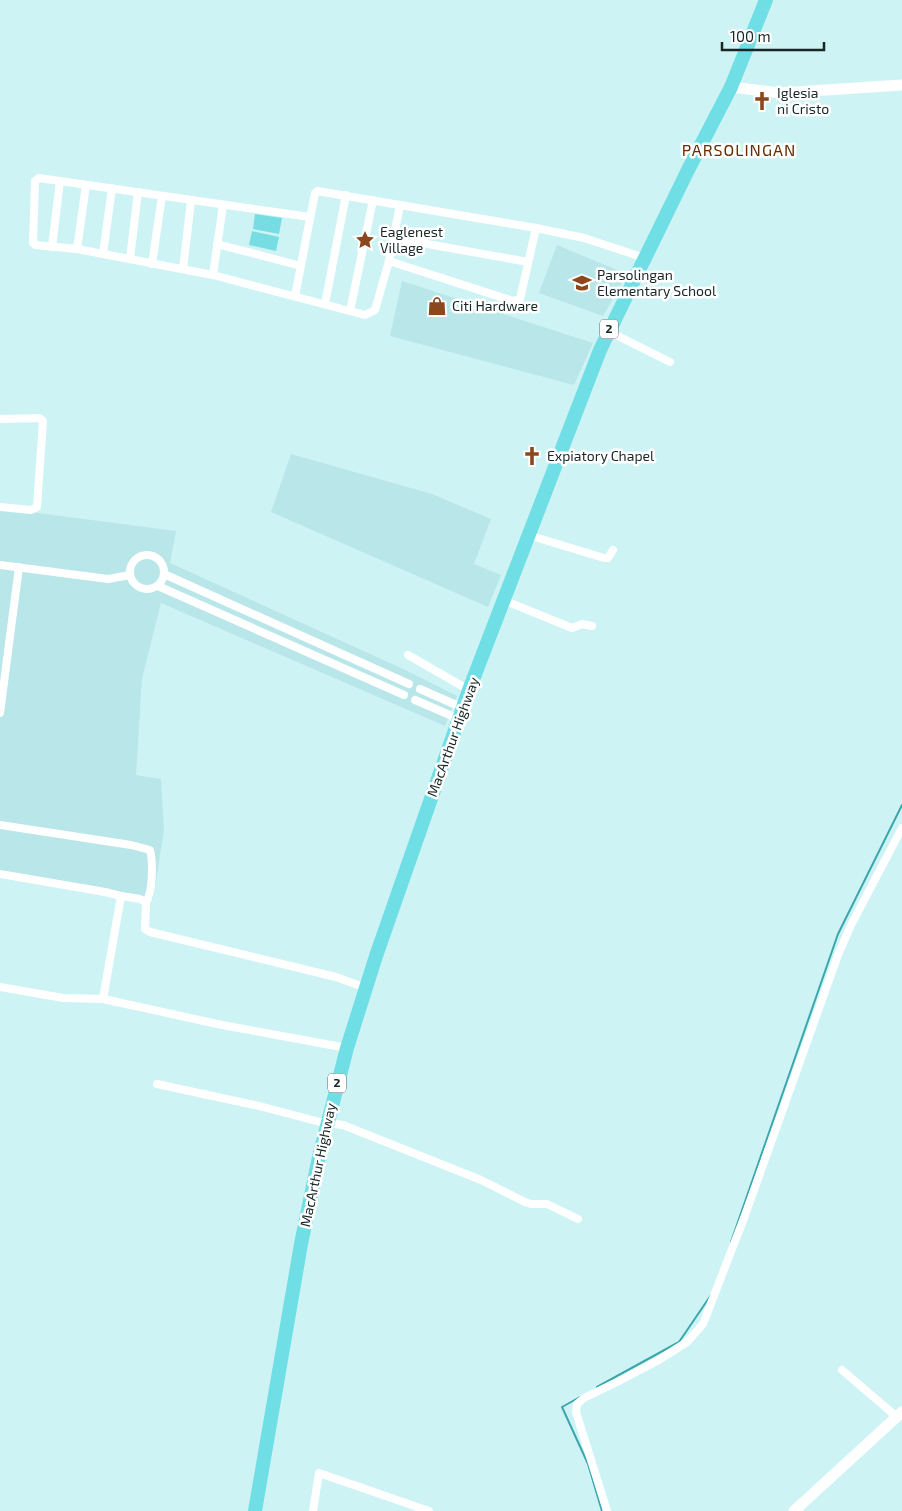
<svg xmlns="http://www.w3.org/2000/svg" width="902" height="1511" viewBox="0 0 902 1511" font-family="'Exo 2',sans-serif">
  <style>
    .built { fill: #b9e6e9 }
    .green { fill: #77dde2 }
    .lines { fill: none; stroke-linecap: round; stroke-linejoin: round }
    .stream { stroke: #3ba7ad; stroke-width: 2 }
    .street { stroke: #fff; stroke-width: 8 }
    .secondary { stroke: #fff; stroke-width: 11 }
    .highway { stroke: #70dfe5; stroke-width: 14 }
    .labels { text-anchor: middle; stroke-width: 5; stroke-linejoin: round; paint-order: stroke }
    .shield { fill: #fff; stroke: #5d6767; stroke-width: 1 }
    .shield-label { font-size: 12px; font-weight: bold; fill: #182626 }
    .poi-label { font-size: 14px; fill: #182626; stroke: #fff; text-anchor: start }
    .street-label { font-size: 14px; fill: #182626; stroke: #fff }
    .quarter-label { font-size: 16px; letter-spacing: 1px; fill: #682c00; stroke: #fff }
  </style>
  <rect width="100%" height="100%" fill="#cef3f5"/>
  <g class="built">
    <polygon points="557,245 627,274 603,316 539,293"/>
    <polygon points="402,281 593,343 574,385 390,336"/>
    <polygon points="291,454 432,494 491,519 474,564 501,575 488,607 271,512"/>
    <polygon points="0,508 176,531 170,563 401,668 457,696 445,726 161,603 142,679 136,775 161,779 164,831 153,899 0,872"/>
  </g>
  <g class="green">
    <polygon points="255,214 282,218 279,234 253,229"/>
    <polygon points="252,231 279,237 276,251 249,245"/>
  </g>
  <g class="lines">
    <g class="stream">
      <polyline points="731,1242 838,934 902,805"/>
      <polyline points="597,1387 679,1342 711,1295"/>
      <polyline points="580,1397 562,1407 588,1464 602,1511"/>
    </g>
    <g class="street">
      <polyline points="310,217 39,178 35,181 33,243 35,245 77,249 213,275 365,315 375,310 389,261 400,205"/>
      <polyline points="394,238 528,262"/>
      <polyline points="217,244 301,266"/>
      <polyline points="52,247 60,181"/>
      <polyline points="77,249 86,185"/>
      <polyline points="103,254 112,188"/>
      <polyline points="130,259 138,192"/>
      <polyline points="389,261 513,301 520,299 536,228"/>
      <polyline points="152,264 162,196"/>
      <polyline points="183,269 191,201"/>
      <polyline points="213,275 223,205"/>
      <polyline points="295,296 315,193 317,191 536,228 584,238 645,258"/>
      <polyline points="325,304 346,195"/>
      <polyline points="350,311 373,200"/>
      <polyline points="608,331 670,362"/>
      <polyline points="0,419 39,418 43,421 37,507 31,510 0,507"/>
      <polyline points="528,535 604,558 608,558 613,550"/>
      <circle cx="147" cy="572" r="17"/>
      <polyline points="0,565 108,579 130,575"/>
      <polyline points="164,574 409,684"/>
      <polyline points="158,586 404,695"/>
      <polyline points="503,600 572,628 582,624 592,626"/>
      <polyline points="408,655 469,690"/>
      <polyline points="420,689 463,708"/>
      <polyline points="415,700 459,719"/>
      <polyline points="0,713 19,567"/>
      <path d="M 0,825 L 131,845 L 150,850 C 153,861 153,893 146,902"/>
      <polyline points="0,874 105,892 121,896 103,999"/>
      <polyline points="121,896 140,899 146,902 145,929 150,932 336,977 366,988"/>
      <polyline points="0,987 63,998 103,999 222,1025 347,1048"/>
      <polyline points="157,1084 259,1106 320,1122 343,1125 481,1180 525,1202 531,1204 547,1204 578,1219"/>
      <polyline points="842,1370 897,1417"/>
      <polyline points="313,1511 319,1473 429,1511"/>
      <polyline points="607,1511 576,1412 577,1404 584,1398 617,1382 657,1361 687,1342 703,1324 744,1218 838,955 851,925 902,828"/>
    </g>
    <g class="secondary">
      <polyline points="731,87 780,93 902,85"/>
      <polyline points="794,1511 902,1412"/>
    </g>
    <polyline class="highway" points="255,1511 301,1244 319,1157 347,1048 376,956 469,690 600,350 688,170 731,87 766,0"/>
  </g>
  <defs>
    <g id="church-bare" transform="scale(1.5)"><path d="M-1.2-6h2.4v3.5h3.3v2.4h-3.3V6h-2.4V-.1h-3.3v-2.4h3.3Z" fill="#8c481c" stroke="#fff" stroke-width="2.5" paint-order="stroke"/></g>
    <g id="sight-bare" transform="scale(1.5)"><path d="M0-6L1.8-2.2L6-1.7L2.9 1.2L3.7 5.4L0 3.3L-3.7 5.4L-2.9 1.2L-6-1.7L-1.8-2.2Z" fill="#8c481c" stroke="#fff" stroke-width="2.5" paint-order="stroke"/></g>
    <g id="school-bare" transform="scale(1.5)"><path d="M0-5L7-2L0 1L-7-2ZM-4 1L0 2.5L4 1V4Q0 6-4 4Z" fill="#8c481c" stroke="#fff" stroke-width="2.5" paint-order="stroke"/></g>
    <g id="shop-bare" transform="scale(1.5)"><path d="M-5-2.5h2.3a2.7 3.5 0 0 1 5.4 0H5L5.5 6h-11ZM-1.5-2.5h3a1.5 2.3 0 0 0-3 0Z" fill="#8c481c" stroke="#fff" stroke-width="2.5" paint-order="stroke"/></g>
  </defs>
  <g fill-rule="evenodd">
    <use href="#church-bare" x="762" y="101"/>
    <use href="#sight-bare" x="365" y="240"/>
    <use href="#school-bare" x="582" y="283"/>
    <use href="#shop-bare" x="437" y="306"/>
    <use href="#church-bare" x="532" y="456"/>
  </g>
  <g class="labels">
    <g class="shield">
      <rect x="600" y="319.5" width="18" height="19" rx="4"/>
      <rect x="328" y="1073.5" width="18" height="19" rx="4"/>
    </g>
    <g class="shield-label">
      <text x="609" y="333">2</text>
      <text x="337" y="1087">2</text>
    </g>
    <g class="poi-label">
      <text x="777" y="98">Iglesia<tspan x="777" dy="16">ni Cristo</tspan></text>
      <text x="380" y="237">Eaglenest<tspan x="380" dy="16">Village</tspan></text>
      <text x="597" y="280">Parsolingan<tspan x="597" dy="16">Elementary School</tspan></text>
      <text x="452" y="311">Citi Hardware</text>
      <text x="547" y="461">Expiatory Chapel</text>
    </g>
    <g class="street-label">
      <text transform="translate(453 737) rotate(-70)" y="5">MacArthur Highway</text>
      <text transform="translate(318 1165) rotate(-78)" y="5">MacArthur Highway</text>
    </g>
    <g class="quarter-label">
      <text x="739" y="156">PARSOLINGAN</text>
    </g>
  </g>
  <path d="M722 42v8h102v-8" fill="none" stroke="#182626" stroke-width="2.5"/>
  <text x="730" y="42" font-size="15" fill="#182626" stroke="#ffffff" stroke-width="4" paint-order="stroke">100 m</text>
</svg>
